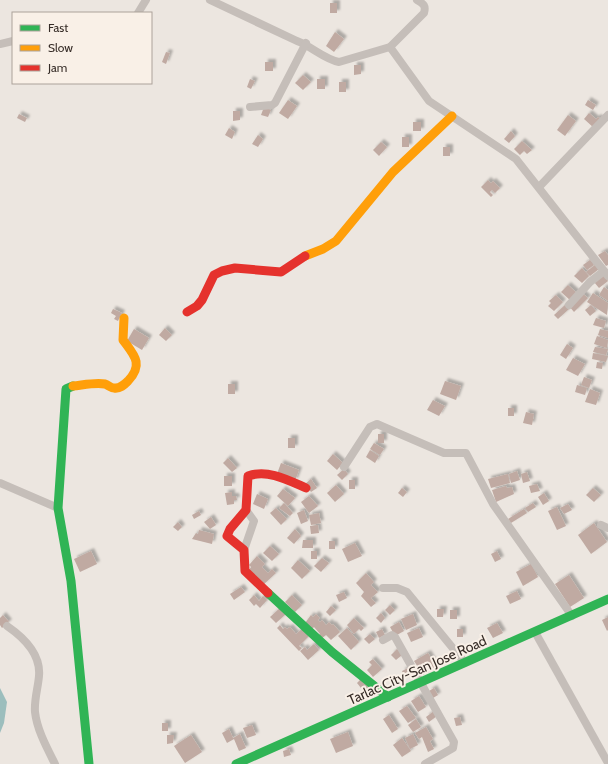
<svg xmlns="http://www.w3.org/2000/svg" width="608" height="764" viewBox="0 0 608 764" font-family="Cabin,sans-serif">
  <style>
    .water { fill: #9cbebd }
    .building { fill: #c0aaa2; filter: url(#shadow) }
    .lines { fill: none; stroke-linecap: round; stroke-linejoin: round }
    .street { stroke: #c5beb9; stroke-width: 8 }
    .fast { stroke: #30b455; stroke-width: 9 }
    .slow { stroke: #ff9f0a; stroke-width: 9 }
    .jam { stroke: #e5322d; stroke-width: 9 }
    .labels { text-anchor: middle; stroke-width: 4; stroke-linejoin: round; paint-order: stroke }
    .street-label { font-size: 14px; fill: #362c27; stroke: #f9f0e7 }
  </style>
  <defs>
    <filter id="shadow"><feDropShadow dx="3" dy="-3" stdDeviation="1" flood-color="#0004"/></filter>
  </defs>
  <rect width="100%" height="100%" fill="#ece6e0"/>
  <polygon class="water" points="0,688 7,702 4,723 0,733"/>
  <g class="building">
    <rect x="330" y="3" width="7" height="10"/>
    <polygon points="335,32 344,39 334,52 326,46"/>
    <polygon points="166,52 170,53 166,64 162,62"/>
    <rect x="265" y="62" width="8" height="9"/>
    <polygon points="354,65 361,65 361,74 354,75"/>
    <polygon points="303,75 311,82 303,90 295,83"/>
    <polygon points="250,79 255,81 251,89 247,87"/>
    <rect x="317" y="79" width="8" height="10"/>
    <rect x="339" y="82" width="7" height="10"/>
    <polygon points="288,100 297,106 288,119 279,113"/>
    <polygon points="588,100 596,105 593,110 585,105"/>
    <polygon points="264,107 271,110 268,117 261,115"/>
    <polygon points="233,111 240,111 240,120 233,121"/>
    <polygon points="589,113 596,119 598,117 602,120 594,128 584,119"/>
    <polygon points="19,114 27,118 25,122 17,118"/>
    <polygon points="568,115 576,121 565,136 557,130"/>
    <rect x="413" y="122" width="8" height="9"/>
    <polygon points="229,128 235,132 232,139 225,135"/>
    <polygon points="511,131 515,136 509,143 504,139"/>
    <polygon points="258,135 263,139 258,147 252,144"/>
    <rect x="402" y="137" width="7" height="10"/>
    <polygon points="522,141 532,150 527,154 524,151 520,155 514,149"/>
    <polygon points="381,142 387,147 379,156 373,150"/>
    <rect x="443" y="147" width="7" height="9"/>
    <polygon points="488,180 491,183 493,181 500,188 495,193 492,190 490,192 493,195 491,197 481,187"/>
    <polygon points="605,251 608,255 608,265 606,266 598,255"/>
    <polygon points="590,260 594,265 587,270 583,265"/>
    <polygon points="595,265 599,269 590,276 586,272"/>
    <polygon points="582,268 589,276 582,283 574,276"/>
    <polygon points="602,274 608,281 599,288 594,282"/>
    <polygon points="568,285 578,294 571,301 561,292"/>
    <polygon points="604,287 608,290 608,301 599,295"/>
    <polygon points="582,293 588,298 574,312 569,306"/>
    <polygon points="593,293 608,303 607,315 587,302"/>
    <polygon points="556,295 563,302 554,311 548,306 551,303 549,301"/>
    <polygon points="565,305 569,309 558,319 554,315"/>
    <polygon points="591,305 596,311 590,316 585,310"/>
    <polygon points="113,309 122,313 118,321 114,319 116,316 111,313"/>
    <polygon points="596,318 606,321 604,328 593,325"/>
    <polygon points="165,328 172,335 166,341 159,335"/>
    <polygon points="134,329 149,338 142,350 127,341"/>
    <polygon points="600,329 608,331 608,338 598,335"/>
    <polygon points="597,336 608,340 607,348 594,344"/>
    <polygon points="567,344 573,348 566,359 560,355"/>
    <polygon points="595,347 608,349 606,355 593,352"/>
    <polygon points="593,353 608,356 606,362 592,359"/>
    <polygon points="573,358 585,364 578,376 566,370"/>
    <polygon points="597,362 603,363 602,369 596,368"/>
    <polygon points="584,377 592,380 589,388 581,385"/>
    <polygon points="445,381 461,386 456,400 440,394"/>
    <rect x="228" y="384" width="7" height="10"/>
    <polygon points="577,385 587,388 585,395 575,392"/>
    <polygon points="590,389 600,393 596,405 585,402"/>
    <polygon points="433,400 445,406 439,416 427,410"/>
    <rect x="508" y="408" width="6" height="8"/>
    <polygon points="526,412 534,414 532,425 523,423"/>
    <rect x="378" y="434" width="6" height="9"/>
    <rect x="288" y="438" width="7" height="10"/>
    <polygon points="374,443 384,449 380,455 370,449"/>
    <polygon points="370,450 379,456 375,463 366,457"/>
    <polygon points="333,454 343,463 337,470 327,461"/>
    <polygon points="228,458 237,468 232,472 223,463"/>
    <polygon points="281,463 299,470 295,481 277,474"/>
    <polygon points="344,469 348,474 342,480 337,475"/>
    <polygon points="517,471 520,480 511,483 509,474"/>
    <polygon points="527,472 530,481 523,483 521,474"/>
    <polygon points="508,474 510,483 491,488 488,479"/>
    <rect x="224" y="476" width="8" height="10"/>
    <polygon points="311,479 317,488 311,492 305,484"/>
    <rect x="349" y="480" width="6" height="9"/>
    <polygon points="537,484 540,491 531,493 529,486"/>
    <polygon points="336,485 344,494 335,502 327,493"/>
    <polygon points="506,486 507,488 512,487 514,494 496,502 492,490"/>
    <polygon points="402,488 407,492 403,497 398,493"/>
    <polygon points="593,488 601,495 594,502 586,495"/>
    <polygon points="283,489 295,498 288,506 277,496"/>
    <polygon points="232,492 232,496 236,496 237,500 234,500 234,504 227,505 225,493"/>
    <polygon points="544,493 549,501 543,505 538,497"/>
    <polygon points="257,494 268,499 264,509 253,504"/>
    <polygon points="309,496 318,506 309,513 301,502"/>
    <polygon points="284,503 293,513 290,516 279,508"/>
    <polygon points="533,503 536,507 528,512 525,508"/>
    <polygon points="568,504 572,510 564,514 560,508"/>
    <polygon points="557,507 566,526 557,530 548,511"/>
    <polygon points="276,508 287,519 281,525 270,513"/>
    <polygon points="524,509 527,513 511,523 508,519"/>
    <polygon points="304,510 308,521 301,524 297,513"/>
    <polygon points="199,511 201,515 194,519 192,515"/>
    <polygon points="319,513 321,523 311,525 309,515"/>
    <polygon points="211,517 216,525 210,529 204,522"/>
    <polygon points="178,522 182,527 178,531 173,527"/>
    <polygon points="594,523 607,542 591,554 578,535"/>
    <polygon points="318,525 319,533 311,534 310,526"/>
    <polygon points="295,529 301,536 294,544 287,538"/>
    <polygon points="199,530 214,534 212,544 192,539 196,533 198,534"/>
    <polygon points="303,540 313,540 313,548 302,548"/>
    <rect x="329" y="541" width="6" height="8"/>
    <polygon points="355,543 362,556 348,562 342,549"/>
    <polygon points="270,546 279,554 272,561 263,553"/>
    <polygon points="91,551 97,564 80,572 74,559"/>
    <rect x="311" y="551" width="6" height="8"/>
    <polygon points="497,551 501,559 495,562 491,554"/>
    <polygon points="257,556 265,564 262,567 268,573 272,569 276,573 263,585 249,570 251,567 249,565"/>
    <polygon points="322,558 329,563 321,572 314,566"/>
    <polygon points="298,560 310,571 302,579 291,568"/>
    <polygon points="531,564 538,577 523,586 516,572"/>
    <polygon points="366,573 374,582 371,585 378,592 371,598 376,603 371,607 361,596 364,592 356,583"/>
    <polygon points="569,575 584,598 570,607 555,584"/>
    <polygon points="241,587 245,592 234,600 230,594"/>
    <polygon points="517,591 521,599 510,604 506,596"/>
    <polygon points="344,592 347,598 339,602 336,595"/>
    <polygon points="254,595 259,601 263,596 267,600 260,608 256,604 254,606 249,600"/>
    <polygon points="292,595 302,605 295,612 285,602"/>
    <polygon points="390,605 395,610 390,615 385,610"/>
    <polygon points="331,606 336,610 330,616 326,612"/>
    <polygon points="280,608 286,614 276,623 270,617"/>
    <polygon points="437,609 444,609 443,617 437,617"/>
    <rect x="450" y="610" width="7" height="9"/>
    <polygon points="381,613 385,618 381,623 376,618"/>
    <polygon points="316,614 320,618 318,620 320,622 322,620 326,625 329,622 332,625 333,624 340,632 331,640 326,635 321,639 318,636 320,634 314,627 311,630 305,623 311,615 313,617"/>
    <polygon points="413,614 417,625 406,630 401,619"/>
    <polygon points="3,615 9,622 2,628 0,625 0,618"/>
    <polygon points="608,617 608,630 607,631 602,620"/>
    <polygon points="354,618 364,628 361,631 359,629 354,634 347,625"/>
    <polygon points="399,622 404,631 395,636 390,627"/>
    <polygon points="497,623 503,633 493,638 487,628"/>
    <polygon points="280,625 283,629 285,627 287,629 290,627 296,634 302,629 309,636 299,646 302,648 299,651 277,628"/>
    <polygon points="347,628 359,642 351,650 338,636"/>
    <polygon points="419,628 423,637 411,642 407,633"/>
    <polygon points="382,629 385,635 379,638 376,632"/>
    <rect x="457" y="629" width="6" height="8"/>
    <polygon points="370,634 375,639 369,644 364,639"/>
    <polygon points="314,644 319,650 308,660 300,651 305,647 307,650"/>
    <polygon points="397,649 402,655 396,660 391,655"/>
    <polygon points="428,653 436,666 423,675 414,661"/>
    <polygon points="373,659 382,669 373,677 367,670 372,665 369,662"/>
    <polygon points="408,668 411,676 405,678 402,671"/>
    <polygon points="361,679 370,689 365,693 357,683"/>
    <polygon points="434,688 438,695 433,698 429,691"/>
    <polygon points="419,696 426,707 418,712 411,701"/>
    <polygon points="407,706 416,718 408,723 399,711"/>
    <polygon points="434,711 437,716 429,722 426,717"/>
    <polygon points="389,715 398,729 392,733 383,719"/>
    <polygon points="460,717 462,725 456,726 454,718"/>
    <polygon points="416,719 421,727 413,732 408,725"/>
    <rect x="162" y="723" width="6" height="8"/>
    <polygon points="252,725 256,735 247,738 243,728"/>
    <polygon points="426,727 433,739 430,741 434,749 428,752 422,737 419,739 415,733"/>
    <polygon points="229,729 233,738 240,734 246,748 239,751 234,739 227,743 222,733"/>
    <polygon points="348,732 353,746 336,753 330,739"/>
    <polygon points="413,734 418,745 410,749 405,738"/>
    <polygon points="167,735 174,735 173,743 167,744"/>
    <polygon points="191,735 202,752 185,763 174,746"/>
    <polygon points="402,738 411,751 402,757 393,745"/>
    <polygon points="289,749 291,755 284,757 283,751"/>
  </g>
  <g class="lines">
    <g class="street">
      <path d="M 210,0 L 297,41 C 311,46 324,59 339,62 L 390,47 L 424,13 C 426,6 424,4 417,0"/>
      <polyline points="138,13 146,0"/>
      <polyline points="0,44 13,41"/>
      <polyline points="390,47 429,101 516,159 608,276"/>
      <polyline points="250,107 272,105 275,103 306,43"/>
      <polyline points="539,187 608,115"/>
      <polyline points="569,305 590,282 604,271"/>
      <polyline points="344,467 370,427 377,424 444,453 466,453 493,504 572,616"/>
      <polyline points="0,483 58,508"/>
      <polyline points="601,525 608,528"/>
      <polyline points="244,550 254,521 246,510"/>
      <polyline points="383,588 397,588 407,592 465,663"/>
      <path d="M 7,626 C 23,637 41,654 39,676 C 38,688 34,700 35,712 C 37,730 47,748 55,764"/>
      <polyline points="535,632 608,763"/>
      <polyline points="383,640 392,635 395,637 454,742 453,748 425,764"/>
    </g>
    <g class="fast">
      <polyline points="73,386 66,389 58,508 71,581 89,764"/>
      <polyline points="268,593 332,652 388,697"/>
      <polyline points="236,764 608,599"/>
    </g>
    <g class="slow">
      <polyline points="305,256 323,249 336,241 393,172 452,116"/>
      <path d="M 73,386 C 83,385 96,382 105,384 C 108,385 111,388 114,388 C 120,389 124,385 128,381 C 144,364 134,355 123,340 L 124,318"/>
    </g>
    <g class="jam">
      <polyline points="187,312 197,306 202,300 214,275 222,271 235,268 281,272 305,256"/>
      <path d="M 268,593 L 245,571 L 244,550 L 227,536 L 230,529 L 246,510 L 248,476 C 268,469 288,480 306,488"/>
    </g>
  </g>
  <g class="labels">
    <g class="street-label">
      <text transform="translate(417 670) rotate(-24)" y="5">Tarlac City-San Jose Road</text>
    </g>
  </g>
  <rect x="12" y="12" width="140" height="72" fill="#f9f0e7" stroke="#aba29a"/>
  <rect x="20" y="25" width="20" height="6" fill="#30b455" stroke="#aba29a"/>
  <text x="48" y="32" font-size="12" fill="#362c27">Fast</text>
  <rect x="20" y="45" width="20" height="6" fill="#ff9f0a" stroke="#aba29a"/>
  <text x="48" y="52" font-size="12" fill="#362c27">Slow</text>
  <rect x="20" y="65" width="20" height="6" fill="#e5322d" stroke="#aba29a"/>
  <text x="48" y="72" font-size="12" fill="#362c27">Jam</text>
</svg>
